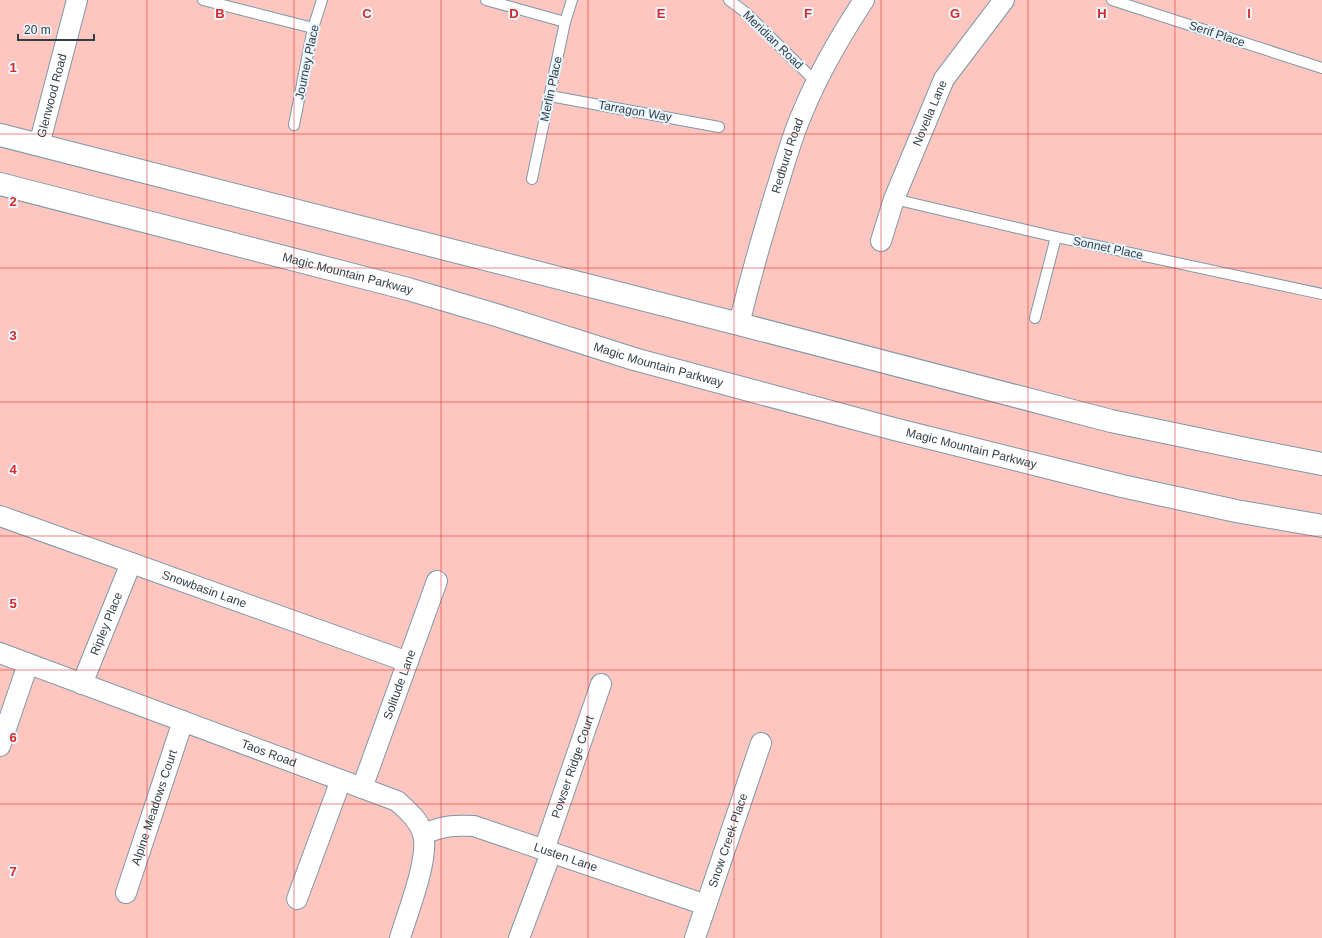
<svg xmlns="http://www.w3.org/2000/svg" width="1322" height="938" viewBox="0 0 1322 938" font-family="Helvetica,sans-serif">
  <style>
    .green { fill: #ffc6bf }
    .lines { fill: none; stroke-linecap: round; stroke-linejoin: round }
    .lane-casing { stroke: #7b98aa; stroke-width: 12 }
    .street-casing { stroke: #7b98aa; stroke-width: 22 }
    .secondary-casing { stroke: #7b98aa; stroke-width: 24 }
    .lane { stroke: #fff; stroke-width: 10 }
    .street { stroke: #fff; stroke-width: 20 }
    .secondary { stroke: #fff; stroke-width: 22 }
    .grid { fill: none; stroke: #d62828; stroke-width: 1; stroke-opacity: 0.55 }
    .labels { text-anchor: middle; stroke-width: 4; stroke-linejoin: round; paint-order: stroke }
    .street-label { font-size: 12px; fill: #323e46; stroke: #e9f5fd }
    .grid-label { font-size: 13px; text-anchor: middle; font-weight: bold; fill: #d62828; stroke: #e9f5fd; stroke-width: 4; stroke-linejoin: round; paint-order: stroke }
  </style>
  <rect width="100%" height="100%" fill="#ccebff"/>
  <rect class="green" x="0" y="0" width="1322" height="938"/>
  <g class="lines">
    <g class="lane-casing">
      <g id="lane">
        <polyline points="203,0 313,28"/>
        <polyline points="486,0 565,22"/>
        <polyline points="729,0 745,12 816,82"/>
        <polyline points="1112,0 1322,68"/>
        <polyline points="550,96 719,127"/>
        <polyline points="294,125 313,28 322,0"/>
        <polyline points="532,179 565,22 572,0"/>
        <polyline points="894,199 1056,237 1322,294"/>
        <polyline points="1035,318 1056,237"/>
      </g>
    </g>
    <g class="street-casing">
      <g id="street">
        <path id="s1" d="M 39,145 L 77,0"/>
        <path id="s2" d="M 881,241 L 894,199 L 944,79 L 1004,0"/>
        <path id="s3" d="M 739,324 C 751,275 765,226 780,178 C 787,155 794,131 804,109 C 820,71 841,35 864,0"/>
        <path id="s4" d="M 0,516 L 408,662"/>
        <path id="s5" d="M 0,653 L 397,801 C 408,811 419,820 423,834 C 430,857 407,914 400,938"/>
        <path id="s6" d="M 82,684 L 131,563"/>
        <polyline points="0,746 28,664"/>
        <path id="s7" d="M 362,788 L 437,581"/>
        <path id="s8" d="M 423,834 C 444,826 452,825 474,826 L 706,905"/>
        <path id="s9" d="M 544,850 L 601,684"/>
        <path id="s10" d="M 126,893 L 183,721"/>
        <polyline points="297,899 341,780"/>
        <polyline points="519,938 551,853"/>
        <path id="s11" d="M 695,938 L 761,743"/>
      </g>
    </g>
    <g class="secondary-casing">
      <g id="secondary">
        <polyline points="0,135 739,324 1111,421 1246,449 1322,464"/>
        <path id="s12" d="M 0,184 L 408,289 L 496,315 L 634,359 L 894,429 L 1122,486 L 1236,511 L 1322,526"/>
      </g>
    </g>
    <use href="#lane" class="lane"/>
    <use href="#street" class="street"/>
    <use href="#secondary" class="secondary"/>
  </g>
  <path class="grid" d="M 147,0 L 147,938M 294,0 L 294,938M 441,0 L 441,938M 588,0 L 588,938M 734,0 L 734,938M 881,0 L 881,938M 1028,0 L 1028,938M 1175,0 L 1175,938M 0,134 L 1322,134M 0,268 L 1322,268M 0,402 L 1322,402M 0,536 L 1322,536M 0,670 L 1322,670M 0,804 L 1322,804"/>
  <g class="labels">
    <g class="street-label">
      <text transform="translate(1217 34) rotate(18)" y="4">Serif Place</text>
      <text transform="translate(773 40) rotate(44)" y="4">Meridian Road</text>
      <text transform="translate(307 62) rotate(-78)" y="4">Journey Place</text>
      <text transform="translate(551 89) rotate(-78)" y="4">Merlin Place</text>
      <text dy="4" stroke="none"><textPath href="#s1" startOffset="51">Glenwood Road</textPath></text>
      <text transform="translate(635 111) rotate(10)" y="4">Tarragon Way</text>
      <text dy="4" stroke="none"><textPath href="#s2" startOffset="137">Novella Lane</textPath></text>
      <text dy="4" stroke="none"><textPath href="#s3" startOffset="175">Redburd Road</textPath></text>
      <text transform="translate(1108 248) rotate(12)" y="4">Sonnet Place</text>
      <text dy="4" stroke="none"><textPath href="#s12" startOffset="359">Magic Mountain Parkway</textPath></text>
      <text dy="4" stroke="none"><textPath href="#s12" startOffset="683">Magic Mountain Parkway</textPath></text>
      <text dy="4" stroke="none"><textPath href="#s12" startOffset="1007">Magic Mountain Parkway</textPath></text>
      <text dy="4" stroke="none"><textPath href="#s4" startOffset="217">Snowbasin Lane</textPath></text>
      <text dy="4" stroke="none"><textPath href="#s6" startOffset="65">Ripley Place</textPath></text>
      <text dy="4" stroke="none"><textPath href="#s7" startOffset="110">Solitude Lane</textPath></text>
      <text dy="4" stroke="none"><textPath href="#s5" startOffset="287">Taos Road</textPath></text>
      <text dy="4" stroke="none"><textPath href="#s9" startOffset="88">Powser Ridge Court</textPath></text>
      <text dy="4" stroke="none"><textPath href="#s10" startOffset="90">Alpine Meadows Court</textPath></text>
      <text dy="4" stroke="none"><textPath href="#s11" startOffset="103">Snow Creek Place</textPath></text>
      <text dy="4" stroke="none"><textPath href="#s8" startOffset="149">Lusten Lane</textPath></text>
    </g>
  </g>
  <g class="grid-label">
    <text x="220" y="18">B</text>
    <text x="367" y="18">C</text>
    <text x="514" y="18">D</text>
    <text x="661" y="18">E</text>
    <text x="808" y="18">F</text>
    <text x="955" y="18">G</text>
    <text x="1102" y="18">H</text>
    <text x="1249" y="18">I</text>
    <text x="13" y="72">1</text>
    <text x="13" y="206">2</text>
    <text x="13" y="340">3</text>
    <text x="13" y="474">4</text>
    <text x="13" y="608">5</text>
    <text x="13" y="742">6</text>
    <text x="13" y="876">7</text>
  </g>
  <path d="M18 34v6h76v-6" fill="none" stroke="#323e46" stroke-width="2"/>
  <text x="24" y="34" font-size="12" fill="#323e46" stroke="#e9f5fd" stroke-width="3" paint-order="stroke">20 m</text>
</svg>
